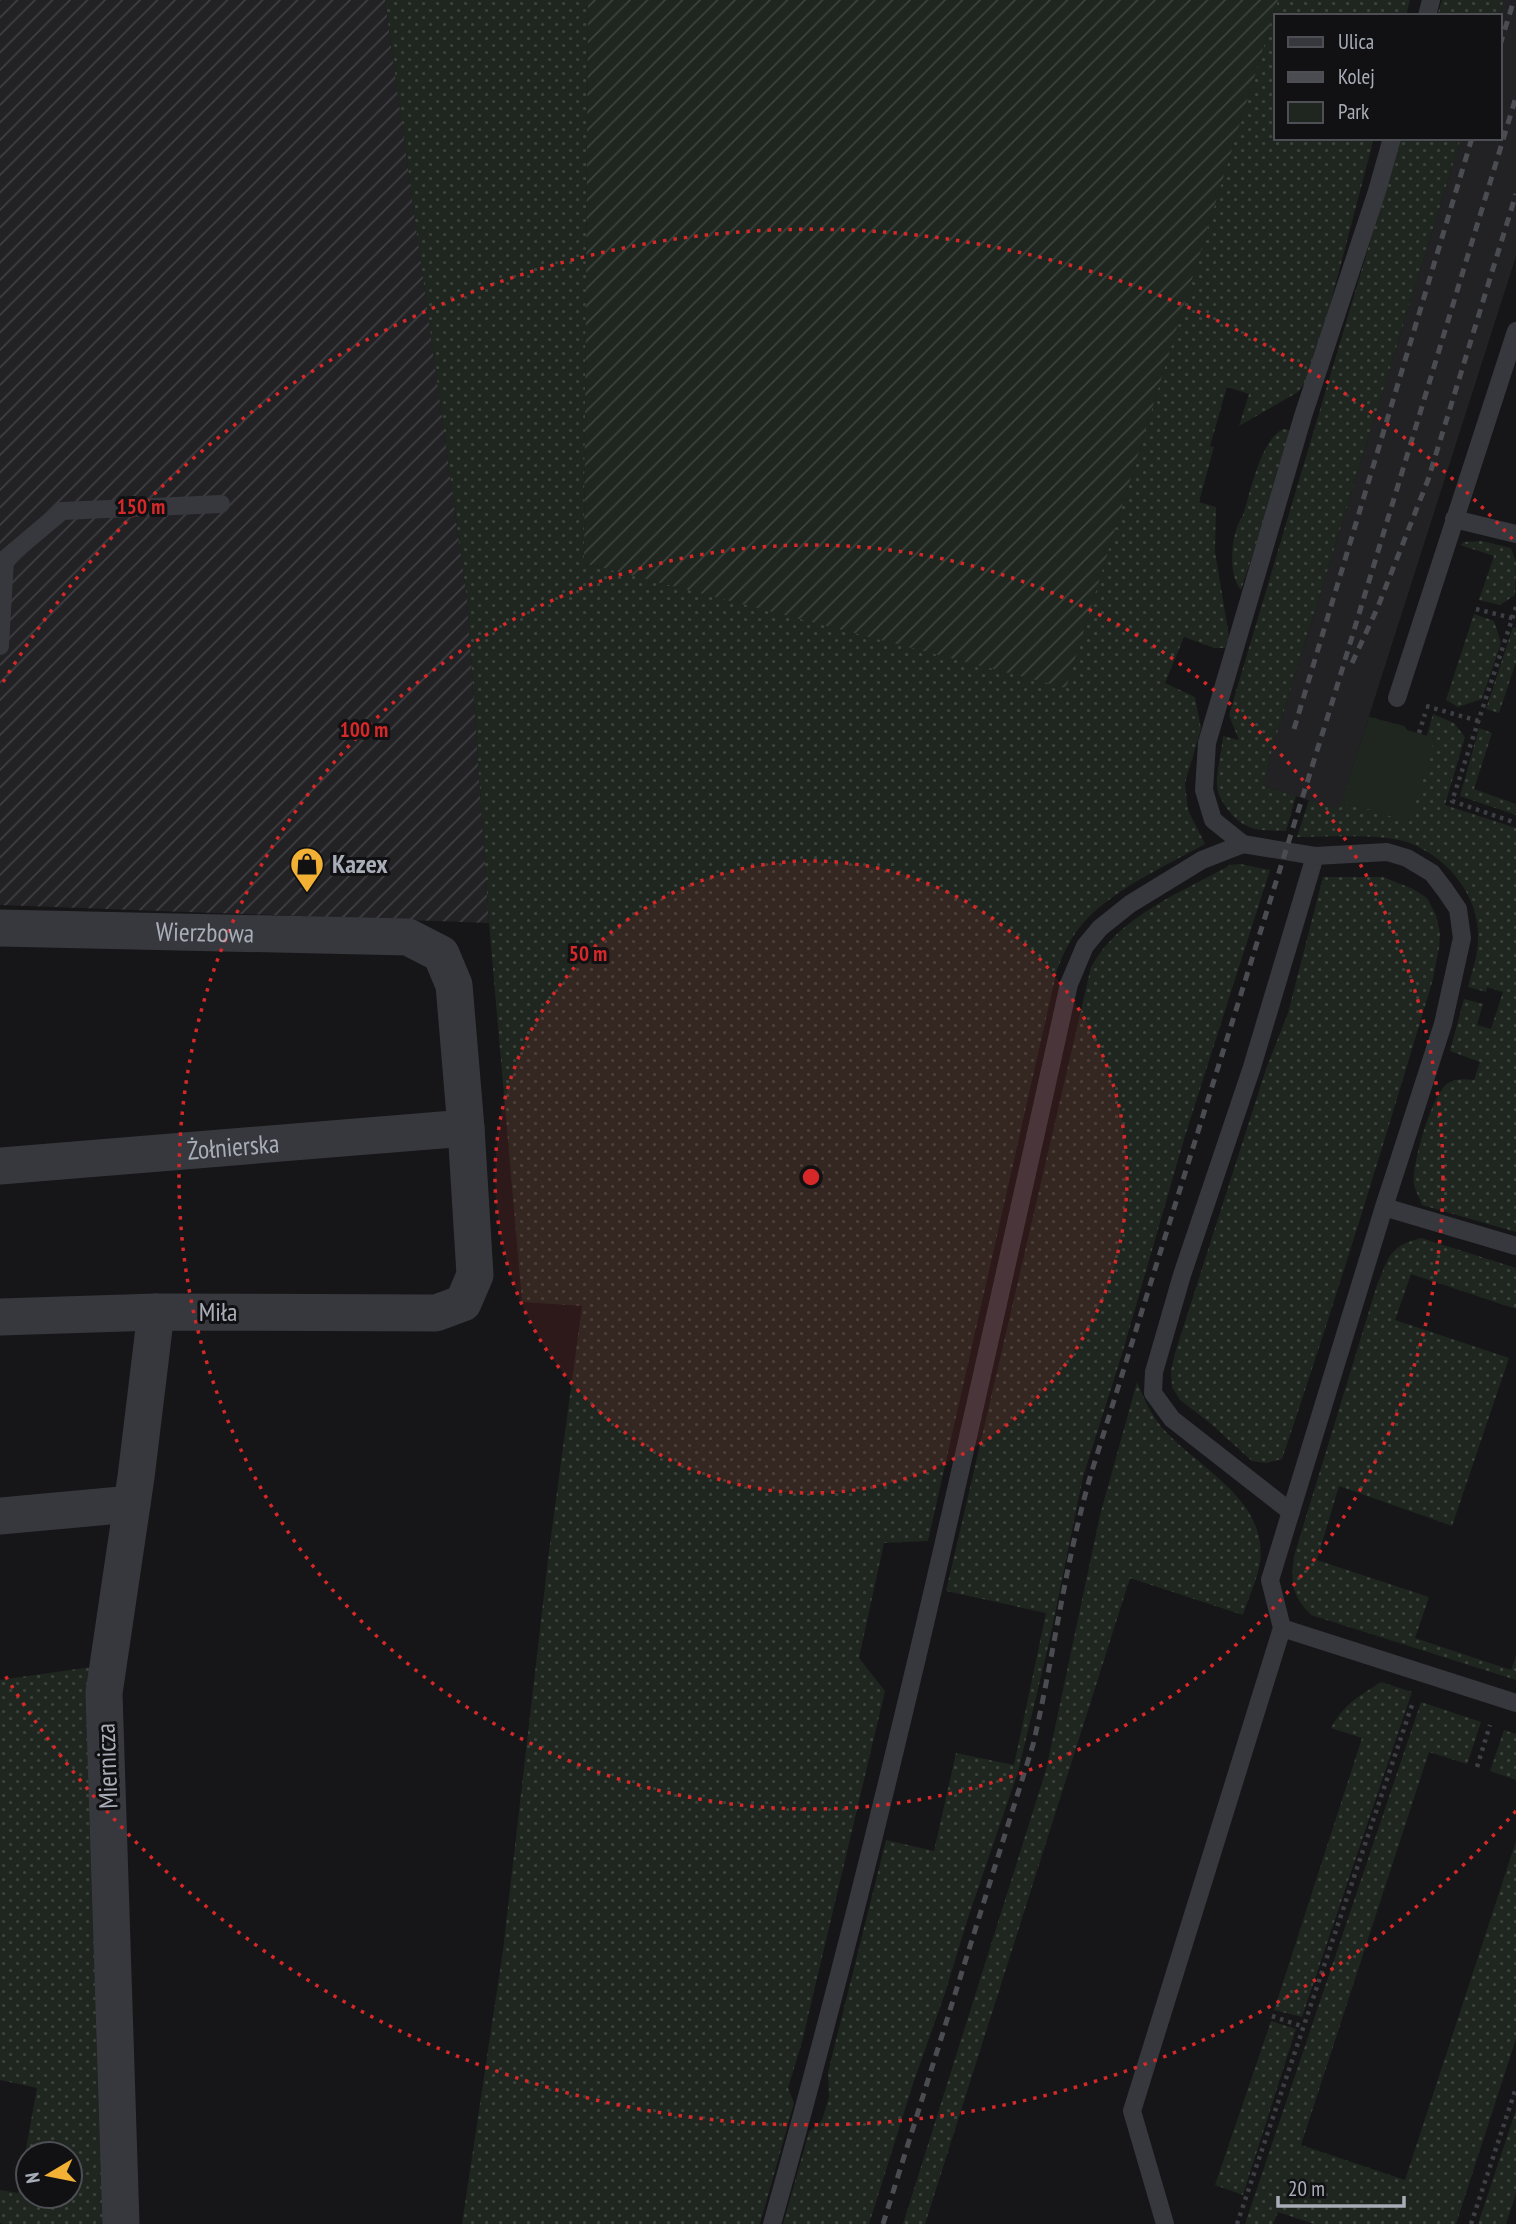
<svg xmlns="http://www.w3.org/2000/svg" width="1516" height="2224" viewBox="0 0 1516 2224" font-family="'PT Sans Narrow',sans-serif">
  <style>
    .built { fill: #222225 }
    .industrial { fill: url(#industrial-furrows) }
    .grass { fill: url(#grass-dots); fill-rule: evenodd }
    .park { fill: #1e261f }
    .garden { fill: url(#garden-furrows) }
    .lines { fill: none; stroke-linecap: round; stroke-linejoin: round }
    .path { stroke: #3d3f44; stroke-width: 4.5; stroke-dasharray: 3.5 5; stroke-linecap: butt }
    .lane { stroke: #37383d; stroke-width: 18 }
    .street { stroke: #37383d; stroke-width: 37 }
    .rail { stroke: #4a4c52; stroke-width: 5; stroke-dasharray: 9 7; stroke-linecap: butt }
    .ring { fill: none; stroke: #d62828; stroke-width: 3.5; stroke-dasharray: 3.5 7 }
    .labels { text-anchor: middle; stroke-width: 6; stroke-linejoin: round; paint-order: stroke }
    .poi-label { font-size: 26px; font-weight: bold; fill: #a8adb8; stroke: #111113; text-anchor: start }
    .street-label { font-size: 26px; fill: #a8adb8; stroke: #111113 }
    .centre { fill: #d62828; stroke: #111113; stroke-width: 3.5 }
    .ring-label { font-size: 21px; text-anchor: middle; font-weight: bold; fill: #d62828; stroke: #111113; stroke-width: 6; stroke-linejoin: round; paint-order: stroke }
  </style>
  <defs>
    <pattern id="industrial-furrows" width="10" height="10" patternUnits="userSpaceOnUse" patternTransform="scale(1.75)"><rect width="10" height="10" fill="#222225"/><path d="M-1 1l2-2M0 10L10 0M9 11l2-2" fill="none" stroke="#3f3f43"/></pattern>
    <pattern id="grass-dots" width="8" height="8" patternUnits="userSpaceOnUse" patternTransform="scale(1.75)"><rect width="8" height="8" fill="#1e261f"/><path d="M2 2h.1M6 6h.1" fill="none" stroke="#3c433d" stroke-width="1.8" stroke-linecap="round"/></pattern>
    <pattern id="garden-furrows" width="10" height="10" patternUnits="userSpaceOnUse" patternTransform="scale(1.75)"><rect width="10" height="10" fill="#1e261f"/><path d="M-1 1l2-2M0 10L10 0M9 11l2-2" fill="none" stroke="#3c433d"/></pattern>
  </defs>
  <rect width="100%" height="100%" fill="#161618"/>
  <polygon class="built" points="1504,0 1516,0 1516,256 1339,810 1264,786 1272,750 1461,138 1500,138 1499,16"/>
  <polygon class="industrial" points="0,0 385,0 467,599 489,923 0,905"/>
  <g class="grass">
    <path d="M 385,0 L 588,0 L 584,563 L 1066,687 L 1278,0 L 1410,0 L 1406,16 L 1276,16 L 1276,138 L 1374,138 L 1312,374 L 1298,392 L 1239,426 L 1249,394 L 1227,387 L 1210,446 L 1214,447 L 1199,502 L 1216,507 L 1215,552 L 1229,636 L 1225,648 L 1214,648 L 1184,637 L 1165,683 L 1195,697 L 1201,729 L 1185,783 L 1188,810 L 1205,844 C 1164,867 1115,888 1083,923 C 1071,937 1063,954 1057,970 L 928,1541 L 884,1543 L 859,1658 L 885,1691 L 802,2042 L 788,2088 L 794,2103 L 760,2224 L 462,2224 L 503,1950 L 549,1551 L 582,1306 L 522,1302 L 489,923 L 467,599 Z"/>
    <polygon points="1442,0 1504,0 1499,16 1437,16"/>
    <path d="M 1401,138 L 1461,138 L 1272,750 L 1264,786 L 1296,796 L 1286,831 C 1274,830 1258,832 1247,826 C 1234,820 1218,800 1217,786 C 1216,772 1222,750 1223,736 L 1239,740 L 1229,715 Z"/>
    <path d="M 1283,429 L 1290,430 L 1291,439 L 1241,590 C 1227,574 1231,532 1243,515 C 1251,491 1260,441 1283,429 Z"/>
    <polygon points="1482,541 1511,548 1516,562 1515,595 1500,605 1479,600 1494,556 1460,545 1464,542"/>
    <polygon points="1474,614 1494,621 1501,643 1482,699 1458,707 1446,700"/>
    <polygon points="1513,627 1516,628 1516,662 1499,713 1486,709"/>
    <path d="M 1433,714 L 1454,723 L 1465,737 L 1445,805 L 1516,828 L 1516,1232 L 1422,1205 C 1420,1198 1415,1191 1414,1184 C 1411,1167 1432,1093 1448,1083 C 1456,1078 1465,1079 1474,1080 L 1480,1062 L 1450,1051 L 1464,999 L 1483,1004 L 1477,1025 L 1491,1029 L 1503,992 L 1487,987 L 1486,992 L 1468,987 C 1472,972 1478,955 1478,939 C 1480,897 1449,859 1410,843 C 1385,833 1326,837 1297,837 L 1309,800 L 1339,809 L 1369,717 L 1404,726 L 1423,749 Z"/>
    <polygon points="1479,728 1492,733 1474,789 1516,804 1516,815 1460,796"/>
    <path d="M 1240,864 L 1270,870 L 1185,1136 L 1122,1354 L 1083,1477 L 1049,1643 L 1018,1772 L 968,1918 L 945,1993 L 913,2084 L 869,2224 L 783,2224 L 809,2132 L 822,2120 L 829,2097 L 828,2072 L 886,1840 L 934,1851 L 956,1753 L 1014,1765 L 1046,1613 L 946,1591 L 1091,967 C 1120,915 1181,893 1230,865 Z"/>
    <path d="M 1323,877 L 1383,877 L 1413,889 L 1427,898 L 1436,915 L 1440,933 L 1439,948 L 1433,979 C 1385,1140 1336,1300 1282,1459 L 1266,1463 L 1252,1461 L 1210,1423 L 1180,1400 L 1172,1387 L 1171,1371 L 1175,1353 L 1266,1069 L 1288,1013 Z"/>
    <path d="M 1421,1238 L 1516,1268 L 1516,1309 L 1411,1274 L 1395,1320 L 1509,1358 L 1452,1526 L 1339,1486 L 1317,1560 L 1429,1597 L 1415,1638 L 1511,1670 L 1516,1656 L 1516,1680 L 1311,1615 C 1291,1594 1291,1584 1294,1556 L 1377,1285 C 1390,1256 1388,1247 1421,1238 Z"/>
    <path d="M 1137,1382 C 1145,1401 1153,1419 1167,1433 C 1203,1471 1268,1501 1260,1563 C 1257,1581 1248,1598 1243,1615 L 1130,1578 L 925,2224 L 903,2224 L 1046,1770 L 1100,1515 Z"/>
    <path d="M 91,1667 L 107,2224 L 5,2224 L 0,2223 L 0,2190 L 18,2193 L 37,2088 L 0,2080 L 0,1680 ZM 28,2154 L 70,2154 L 70,2196 L 28,2196 Z"/>
    <path d="M 1381,1682 L 1412,1692 L 1302,2017 L 1274,2010 L 1362,1738 L 1331,1728 C 1344,1704 1359,1696 1381,1682 Z"/>
    <polygon points="1421,1702 1481,1722 1467,1764 1429,1752 1301,2145 1405,2180 1516,1841 1516,2039 1456,2224 1314,2224 1278,2212 1273,2224 1245,2224"/>
    <polygon points="1504,1730 1516,1734 1516,1780 1490,1771"/>
    <polygon points="1271,2021 1296,2029 1243,2195 1215,2185"/>
    <polygon points="1516,2110 1516,2194 1506,2224 1478,2224"/>
  </g>
  <polygon class="park" points="1369,717 1404,726 1407,730 1435,738 1409,822 1342,801"/>
  <polygon class="garden" points="588,0 1278,0 1066,688 584,563"/>
  <g class="lines">
    <g class="path">
      <polyline points="1516,607 1452,801 1516,823"/>
      <polyline points="1476,609 1516,619"/>
      <polyline points="1426,706 1482,722"/>
      <polyline points="1419,733 1425,714"/>
      <polyline points="1477,1767 1490,1725"/>
      <polyline points="1272,2016 1304,2027"/>
      <polyline points="1237,2224 1413,1702"/>
      <polyline points="1471,2224 1516,2088"/>
    </g>
    <g class="lane">
      <polyline points="1427,16 1431,0"/>
      <polyline points="1454,519 1516,534"/>
      <polyline points="0,646 5,559 62,511 221,504"/>
      <polyline points="1397,698 1516,331"/>
      <polyline points="1384,1207 1516,1246"/>
      <polyline points="1291,1512 1172,1419 1153,1393 1154,1372 1182,1275 1252,1067 1315,856"/>
      <polyline points="1282,1628 1516,1703"/>
      <path d="M 772,2224 C 887,1815 977,1399 1069,984 L 1085,946 L 1100,928 L 1130,904 L 1202,860 L 1243,844"/>
      <polyline points="1165,2224 1132,2111 1282,1628 1270,1580 1384,1207 1443,1024 1462,938 1458,909 1445,890 1432,873 1407,858 1387,852 1315,856 1243,844 1213,820 1204,790 1207,743 1303,416 1377,191 1392,138"/>
    </g>
    <g class="street">
      <path id="s1" d="M 0,928 L 408,937 L 441,954 L 454,985 L 466,1128 L 475,1275 L 463,1303 L 436,1313 L 156,1312 L 0,1317"/>
      <path id="s2" d="M 0,1166 L 466,1128"/>
      <polyline points="0,1516 132,1504"/>
      <polyline points="121,2224 104,1693 136,1477 156,1312"/>
    </g>
    <g class="rail">
      <polyline points="1500,45 1514,0"/>
      <polyline points="1352,663 1377,609 1428,480 1516,194"/>
      <polyline points="1294,729 1472,138"/>
      <path d="M 883,2224 L 1033,1745 C 1054,1655 1065,1563 1091,1474 L 1331,706 L 1516,97"/>
    </g>
  </g>
  <circle cx="811" cy="1177" r="316" fill="#d62828" fill-opacity=".12"/>
  <g class="ring">
    <circle cx="811" cy="1177" r="316"/>
    <circle cx="811" cy="1177" r="632"/>
    <path d="M1516 1811A948 948 0 0 1 3 1672M3 682A948 948 0 0 1 1516 543"/>
  </g>
  <defs>
    <g id="shop-pin" transform="scale(1.75)"><path d="M0 17L-7.5 6A9.5 9.5 0 1 1 7.5 6Z" fill="#f2b134" stroke="#111113"/><path d="M-5-2.5h2.3a2.7 3.5 0 0 1 5.4 0H5L5.5 6h-11ZM-1.5-2.5h3a1.5 2.3 0 0 0-3 0Z" fill="#111"/></g>
  </defs>
  <g fill-rule="evenodd">
    <use href="#shop-pin" x="307" y="864"/>
  </g>
  <g class="labels">
    <g class="poi-label">
      <text x="332" y="873">Kazex</text>
    </g>
    <g class="street-label">
      <text dy="9" stroke="none"><textPath href="#s1" startOffset="205">Wierzbowa</textPath></text>
      <text dy="9" stroke="none"><textPath href="#s2" startOffset="234">Żołnierska</textPath></text>
      <text x="218" y="1321">Miła</text>
      <text transform="translate(107 1766) rotate(-92)" y="9">Miernicza</text>
    </g>
  </g>
  <circle cx="811" cy="1177" r="10" class="centre"/>
  <g class="ring-label">
    <text x="141" y="514">150 m</text>
    <text x="364" y="737">100 m</text>
    <text x="588" y="961">50 m</text>
  </g>
  <rect x="1274" y="14" width="228" height="126" fill="#111113" stroke="#4d4f55" stroke-width="2"/>
  <rect x="1288" y="37" width="35" height="10" fill="#37383d" stroke="#4d4f55" stroke-width="2"/>
  <text x="1338" y="49" font-size="21" fill="#a8adb8">Ulica</text>
  <rect x="1288" y="72" width="35" height="10" fill="#4a4c52" stroke="#4d4f55" stroke-width="2"/>
  <text x="1338" y="84" font-size="21" fill="#a8adb8">Kolej</text>
  <rect x="1288" y="102" width="35" height="21" fill="#1e261f" stroke="#4d4f55" stroke-width="2"/>
  <text x="1338" y="119" font-size="21" fill="#a8adb8">Park</text>
  <g transform="translate(49 2175) rotate(260)"><circle r="33" fill="#111113" stroke="#4d4f55" stroke-width="2"/>
  <path d="M0-5L12 26L0 18L-12 26Z" fill="#f2b134"/>
  <text y="-10" font-size="19" font-weight="bold" text-anchor="middle" fill="#a8adb8">N</text>
  </g>
  <path d="M1278 2196v10h126v-10" fill="none" stroke="#a8adb8" stroke-width="3.5"/>
  <text x="1288" y="2196" font-size="21" fill="#a8adb8" stroke="#111113" stroke-width="5" paint-order="stroke">20 m</text>
</svg>
